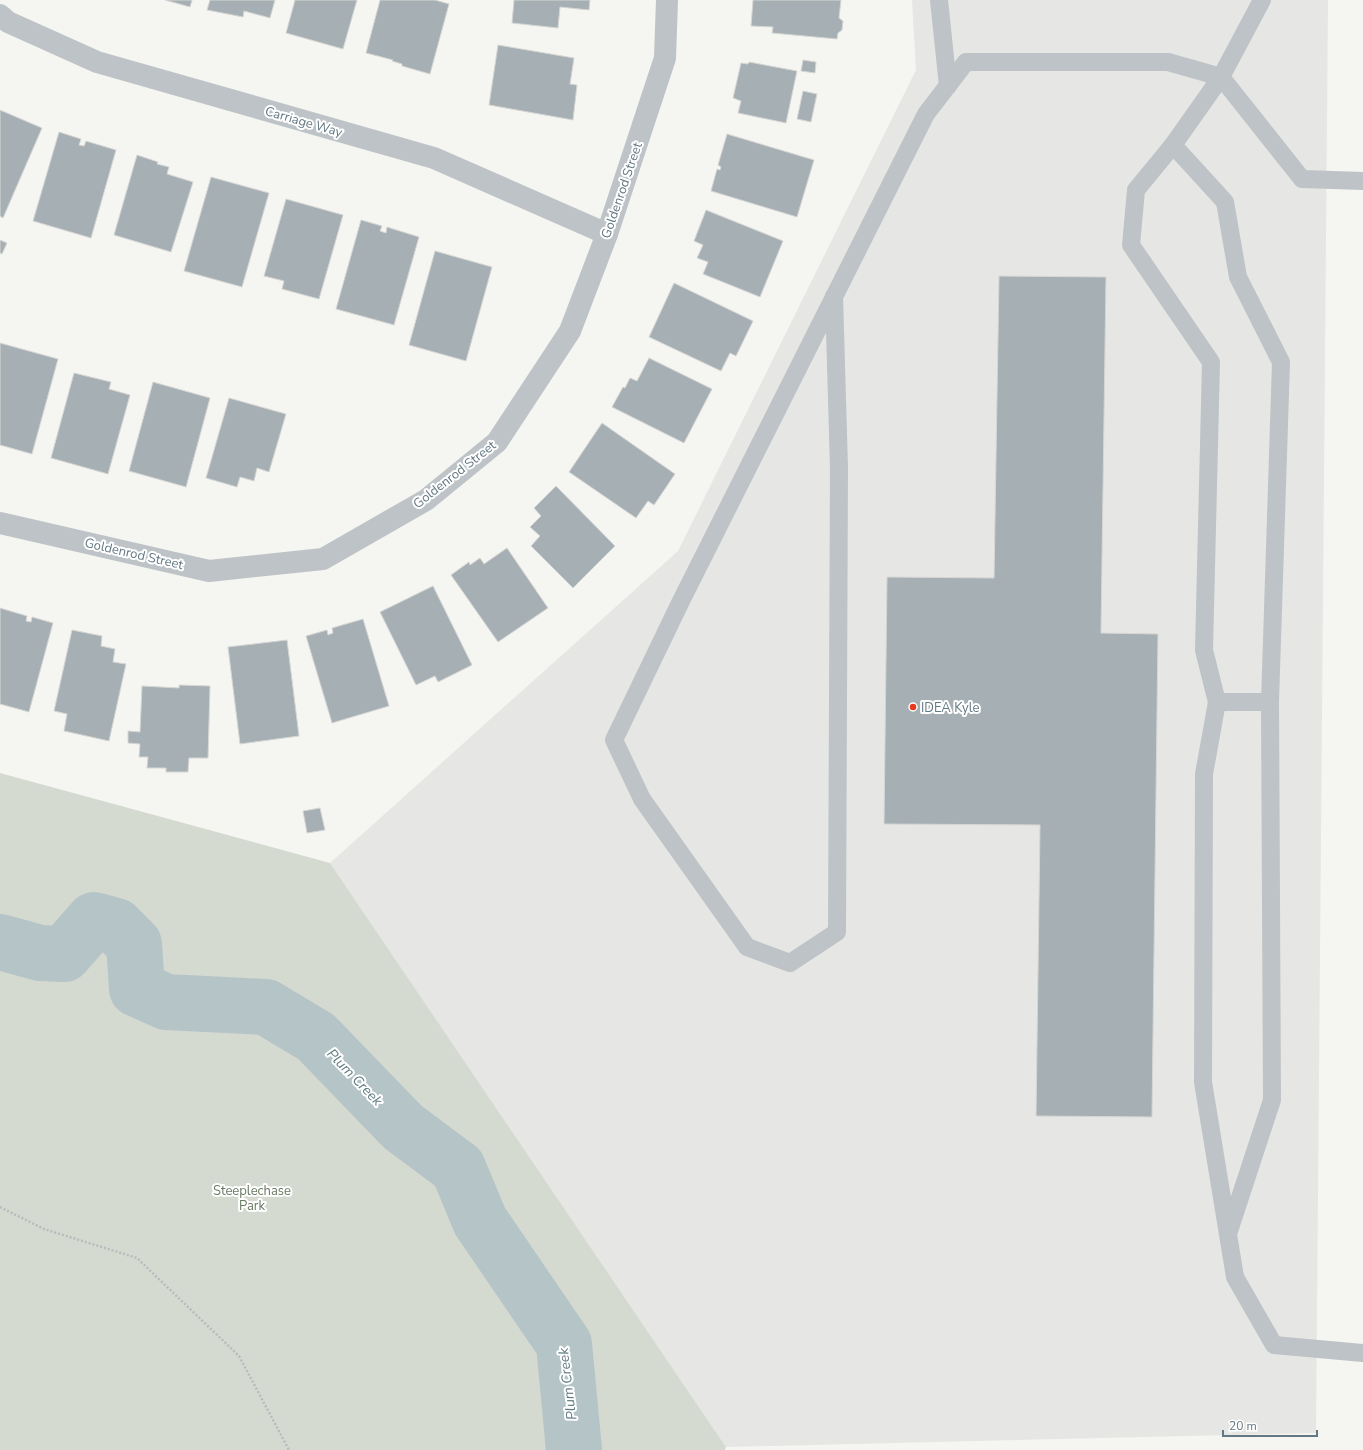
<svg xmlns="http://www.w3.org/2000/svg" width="1363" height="1450" viewBox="0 0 1363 1450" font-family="'Nunito Sans',sans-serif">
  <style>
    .built { fill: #e6e6e4 }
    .green { fill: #d5dad0 }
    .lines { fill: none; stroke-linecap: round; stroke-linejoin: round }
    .river { stroke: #b5c4c7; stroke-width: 56 }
    .building { fill: #a6b0b4; stroke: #d6d6d4 }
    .path { stroke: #b7bbbd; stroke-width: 2.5; stroke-dasharray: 2 2; stroke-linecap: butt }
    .service { stroke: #bdc3c6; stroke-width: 18 }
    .minor { stroke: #bdc3c6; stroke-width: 22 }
    .poi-dot { fill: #e9381d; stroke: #fff; stroke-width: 1.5 }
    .labels { text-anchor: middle; stroke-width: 4; stroke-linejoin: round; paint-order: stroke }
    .street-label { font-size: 13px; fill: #637883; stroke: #fff }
    .poi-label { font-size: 13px; fill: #637883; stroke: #fff; text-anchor: start }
    .park-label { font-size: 13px; fill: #697a62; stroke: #fff }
    .water-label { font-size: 14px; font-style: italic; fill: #5f7b80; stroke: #fff }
  </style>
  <rect width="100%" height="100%" fill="#f5f5f1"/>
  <polygon class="built" points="912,0 1328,0 1316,1433 726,1447 330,863 678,551 916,70"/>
  <polygon class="green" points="0,773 330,863 726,1447 725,1450 0,1450"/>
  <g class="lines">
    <polyline class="river" points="0,942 40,953 64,954 94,920 116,926 134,944 137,989 166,1002 266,1007 316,1037 403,1127 458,1168 480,1221 564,1344 574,1450"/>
  </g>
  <g class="building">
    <polygon points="165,0 192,0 190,7"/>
    <polygon points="210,0 275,0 270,18 244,11 243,17 207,10"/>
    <polygon points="295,0 357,0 343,49 286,33"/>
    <polygon points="380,0 435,0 449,4 430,74 402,66 402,64 392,61 393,60 366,53"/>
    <polygon points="514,0 590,0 589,10 560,7 558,28 512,23"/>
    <polygon points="753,0 841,0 839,18 843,21 842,30 838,33 837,39 772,33 773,27 751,26"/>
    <polygon points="498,45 574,58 570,84 577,85 573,120 489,105"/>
    <polygon points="803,60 816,62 815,73 801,71"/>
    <polygon points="749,62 797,71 786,123 738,113 741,101 733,98 741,63 748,64"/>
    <polygon points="803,91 817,94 811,122 797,119"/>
    <polygon points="0,110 42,128 3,218 0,216"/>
    <polygon points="59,132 81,139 79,145 84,146 86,141 116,150 91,238 33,221"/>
    <polygon points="727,134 814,160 797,217 711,191 717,169 720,170 721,167 718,165"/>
    <polygon points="137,155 158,162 157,164 169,167 167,174 193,182 171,252 114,235"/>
    <polygon points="211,177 269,193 242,287 184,271"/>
    <polygon points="286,199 343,215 319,299 282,289 284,281 264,276"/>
    <polygon points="706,210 783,241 760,297 703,274 708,262 697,258 703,245 694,241"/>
    <polygon points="361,220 382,226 380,231 386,233 387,227 419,237 394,325 336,309"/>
    <polygon points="0,240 7,243 2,254 0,253"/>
    <polygon points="435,251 492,267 466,361 409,345"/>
    <polygon points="999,276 1106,277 1101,633 1158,634 1152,1117 1036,1116 1040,825 884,824 887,577 994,578"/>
    <polygon points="674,283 753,321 736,356 730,353 721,371 649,337"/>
    <polygon points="0,343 58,359 32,454 0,445"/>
    <polygon points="649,358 712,389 684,443 612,407 623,387 625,388 630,378 637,381"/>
    <polygon points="74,373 111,382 109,389 130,395 108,474 51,458"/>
    <polygon points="153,382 210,398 186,487 129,471"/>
    <polygon points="229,398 286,414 269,472 257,468 254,481 240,477 237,487 206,478"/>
    <polygon points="602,423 675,474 654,505 648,501 636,518 569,472"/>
    <polygon points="556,486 615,546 573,588 531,546 540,536 530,527 541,516 534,508"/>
    <polygon points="507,548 548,608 498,642 451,575 469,562 470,565 480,558 484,564"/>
    <polygon points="433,586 472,665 438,682 435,676 416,685 380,612"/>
    <polygon points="0,608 27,616 26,621 31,622 32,617 53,623 29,712 0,704"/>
    <polygon points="363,619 389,706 332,723 306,636 327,630 328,635 333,633 332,628"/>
    <polygon points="72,630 102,636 101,646 115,649 113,662 126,664 109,741 64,731 67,714 54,711"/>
    <polygon points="287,640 299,736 240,744 228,647"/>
    <polygon points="179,685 210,686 208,758 189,758 188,772 166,772 166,768 147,768 148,757 139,757 140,744 128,743 128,731 140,732 142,686 179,688"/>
    <polygon points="320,808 325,830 307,833 303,811"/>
  </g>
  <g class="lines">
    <polyline class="path" points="0,1207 44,1229 137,1258 239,1356 289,1450"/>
    <g class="service">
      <polyline points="939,0 948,86"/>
      <polyline points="1173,145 1136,190 1131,245 1211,362 1204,650 1217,702"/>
      <polyline points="1363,181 1302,179 1221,77 1173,145 1225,202 1238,277 1281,362 1270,702 1217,702 1204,774 1203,1082 1235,1277 1274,1345 1363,1353"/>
      <polyline points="834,296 839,468 837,932 790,963 747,947 642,799 614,740 681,601 926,114 966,62 1168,62 1221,77 1262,0"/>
      <polyline points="1229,1231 1272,1100 1270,702"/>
    </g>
    <g class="minor">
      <polyline points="0,15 8,22 97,62 434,158 607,234"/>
      <polyline points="0,523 209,571 323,559 426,500 497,442 570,331 607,234 665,58 667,0"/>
    </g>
  </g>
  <circle class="poi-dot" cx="913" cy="707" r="4"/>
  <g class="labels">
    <g class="street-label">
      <text transform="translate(304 121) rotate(16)" y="5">Carriage Way</text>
      <text transform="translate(621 190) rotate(-71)" y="5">Goldenrod Street</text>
      <text transform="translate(454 474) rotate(-38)" y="5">Goldenrod Street</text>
      <text transform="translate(134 553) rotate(13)" y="5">Goldenrod Street</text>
    </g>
    <g class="poi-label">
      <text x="921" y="712">IDEA Kyle</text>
    </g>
    <g class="park-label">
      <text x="252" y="1195">Steeplechase<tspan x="252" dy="15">Park</tspan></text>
    </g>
    <g class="water-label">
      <text transform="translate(355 1077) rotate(46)" y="5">Plum Creek</text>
      <text transform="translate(567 1384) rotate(-97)" y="5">Plum Creek</text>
    </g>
  </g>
  <path d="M1223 1430v6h94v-6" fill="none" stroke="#637883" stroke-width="2"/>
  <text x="1229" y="1430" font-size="12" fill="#637883" stroke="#ffffff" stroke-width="3" paint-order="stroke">20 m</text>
</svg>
